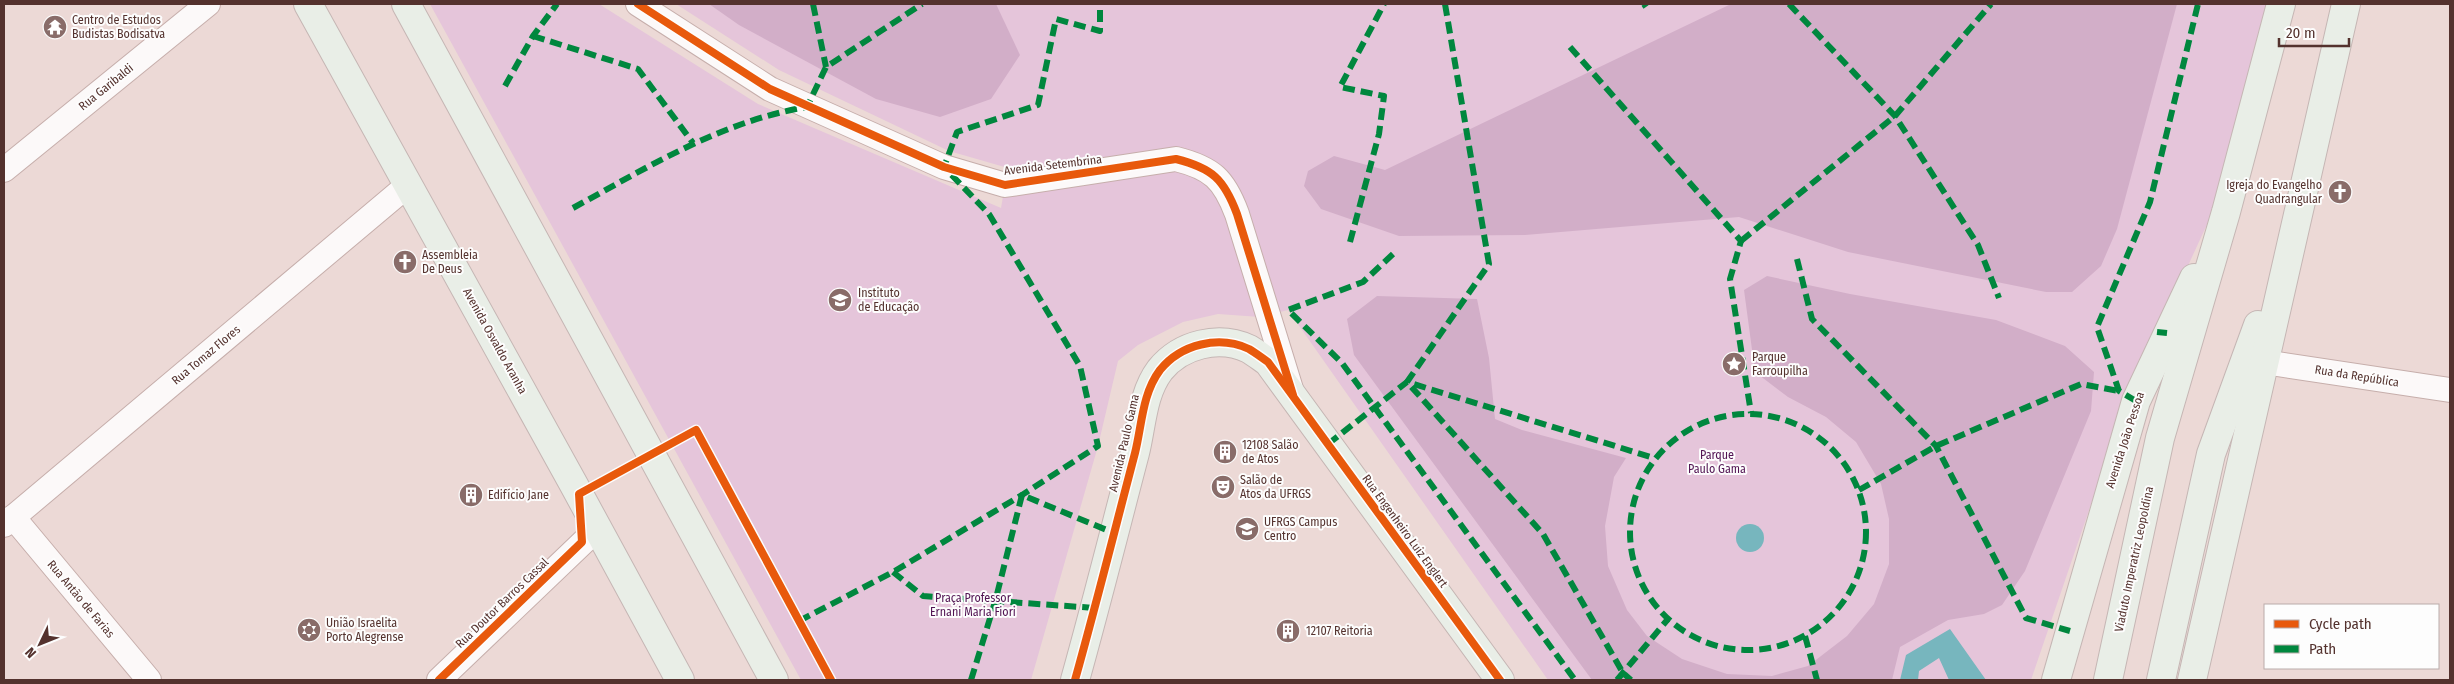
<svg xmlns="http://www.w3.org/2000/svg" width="2454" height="684" viewBox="0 0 2454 684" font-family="'Fira Sans Condensed',sans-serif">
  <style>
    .green { fill: #e5c5da }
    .forest { fill: #d2aec8 }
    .water { fill: #77b6be }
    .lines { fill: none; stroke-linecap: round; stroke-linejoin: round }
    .minor-casing { stroke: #c6aeab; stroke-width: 26 }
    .major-casing { stroke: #c5b6b4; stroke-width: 30 }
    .minor { stroke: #fcf9f9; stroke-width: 24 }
    .major { stroke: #e9eee7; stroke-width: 28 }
    .quiet { stroke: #00873e; stroke-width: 6; stroke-dasharray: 12 6; stroke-linecap: butt }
    .cycleway-casing { stroke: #fdfdfd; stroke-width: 11 }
    .cycleway { stroke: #e8590c; stroke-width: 8 }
    .labels { text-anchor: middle; stroke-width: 4; stroke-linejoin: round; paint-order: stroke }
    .poi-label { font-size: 12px; fill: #54322e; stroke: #fdfdfd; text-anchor: start }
    .street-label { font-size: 12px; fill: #54322e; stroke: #fdfdfd }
    .park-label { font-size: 12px; fill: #521453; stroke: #fdfdfd }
  </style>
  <rect width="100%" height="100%" fill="#ecd9d6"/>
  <polygon class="green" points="430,4 599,4 758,104 1001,208 1008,168 949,151 779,70 676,4 2268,4 2215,207 2128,396 2031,680 1548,680 1288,310 1260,317 1218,314 1183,322 1138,345 1118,361 1098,446 1031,680 801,680"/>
  <g class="forest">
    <polygon points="709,4 996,4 1020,55 991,99 940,117 876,99 739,25"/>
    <polygon points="1731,4 2177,4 2117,229 2101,266 2072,292 2046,292 1848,252 1739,217 1525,235 1399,236 1321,209 1304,186 1308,171 1334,156 1385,170"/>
    <polygon points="1767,276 1850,294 1996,320 2065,346 2094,372 2091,411 2025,571 2002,605 1984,614 1948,620 1900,647 1892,680 1592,680 1354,355 1347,319 1377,296 1477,299 1489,358 1495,419 1522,430 1626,458 1614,477 1605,526 1608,566 1627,610 1647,636 1682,659 1727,674 1772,676 1808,666 1847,636 1874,604 1889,564 1889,519 1881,484 1856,442 1826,417 1788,397 1755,372 1744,290"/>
  </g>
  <g class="water">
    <circle cx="1750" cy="538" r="14"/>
    <polygon points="1950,629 1986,680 1949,680 1939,658 1919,671 1918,680 1900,680 1906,655"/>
  </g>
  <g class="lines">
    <g class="minor-casing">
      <g id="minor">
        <path d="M 638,4 L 770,89 L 944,167 L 1005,185 L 1176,159 C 1212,168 1224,179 1237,214 L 1291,389"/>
        <polyline points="4,170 208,4"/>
        <polyline points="2264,362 2450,390"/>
        <polyline points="13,517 149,680"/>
        <polyline points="4,525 408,185"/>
        <polyline points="439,680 597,529"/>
      </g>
    </g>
    <g class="major-casing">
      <g id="major">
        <polyline points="308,4 574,485 680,680"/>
        <polyline points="406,4 774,680"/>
        <path d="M 1075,680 C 1096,605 1115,529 1135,453 C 1142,425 1142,394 1160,370 C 1181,344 1219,335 1249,349 C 1256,353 1262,358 1268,362 L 1500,680"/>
        <polyline points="2056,680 2136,401 2194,278"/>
        <polyline points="2108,680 2160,438 2226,212 2281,4"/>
        <polyline points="2161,680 2211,454 2258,325"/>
        <polyline points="2192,680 2346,4"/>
      </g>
    </g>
    <use href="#minor" class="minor"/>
    <use href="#major" class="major"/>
    <g class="quiet">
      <polyline points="813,4 826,67"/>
      <polyline points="1445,4 1489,264 1407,382 1543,534 1623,673 1631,680"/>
      <polyline points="1644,4 1646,7"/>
      <polyline points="1789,4 1895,116 1978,245 1999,298"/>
      <polyline points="533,36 638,69 693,143"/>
      <polyline points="1570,47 1741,241 1730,279 1751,413"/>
      <polyline points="505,86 533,36 557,4"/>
      <path d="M 573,208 C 648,167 722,121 807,107 L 826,67 L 922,4"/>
      <polyline points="1741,241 1895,116 1991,4"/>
      <polyline points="1350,242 1379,134 1384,96 1340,87 1384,4"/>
      <polyline points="1393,254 1363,282 1288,310 1342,363 1575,680"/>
      <polyline points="1797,259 1812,319 1936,446 2026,618 2070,631"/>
      <polyline points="2157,332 2167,333"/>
      <polyline points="2136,401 2119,391 2097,327 2150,202 2198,4"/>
      <circle cx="1748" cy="532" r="118"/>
      <polyline points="1328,444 1407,382 1654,458"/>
      <polyline points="1859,490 1936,446 2081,384 2119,391"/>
      <polyline points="893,572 923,596 1095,608"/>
      <polyline points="799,621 893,572 1022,495 1098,446 1080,366 989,214 944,167 957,132 1038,105 1056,19 1100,31 1100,4"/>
      <polyline points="1805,636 1817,680"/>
      <polyline points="971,680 995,602 1022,495 1114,533"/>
      <polyline points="1617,680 1668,619"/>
    </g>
    <g class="cycleway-casing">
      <g id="cycleway">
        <path d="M 638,4 L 770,89 L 944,167 L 1005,185 L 1176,159 C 1212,168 1224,179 1237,214 L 1293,395"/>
        <polyline points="439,680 582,542 579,494 696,430 831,680"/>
        <path d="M 1075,680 C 1096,605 1115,529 1135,453 C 1142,425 1142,394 1160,370 C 1181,344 1219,335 1249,349 C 1256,353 1262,358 1268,362 L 1500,680"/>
      </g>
    </g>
    <use href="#cycleway" class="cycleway"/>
  </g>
  <defs>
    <g id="temple-disc" transform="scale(1.25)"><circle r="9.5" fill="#896c69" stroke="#fdfdfd"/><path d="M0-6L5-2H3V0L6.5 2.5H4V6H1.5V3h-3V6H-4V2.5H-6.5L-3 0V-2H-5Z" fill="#fff"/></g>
    <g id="church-disc" transform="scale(1.25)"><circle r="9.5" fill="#896c69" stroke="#fdfdfd"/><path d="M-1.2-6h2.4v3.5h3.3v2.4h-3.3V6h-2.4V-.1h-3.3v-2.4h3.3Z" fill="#fff"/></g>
    <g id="school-disc" transform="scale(1.25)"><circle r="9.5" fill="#896c69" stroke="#fdfdfd"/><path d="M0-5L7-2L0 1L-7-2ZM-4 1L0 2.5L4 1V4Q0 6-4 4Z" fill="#fff"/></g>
    <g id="sight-disc" transform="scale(1.25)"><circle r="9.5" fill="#896c69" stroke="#fdfdfd"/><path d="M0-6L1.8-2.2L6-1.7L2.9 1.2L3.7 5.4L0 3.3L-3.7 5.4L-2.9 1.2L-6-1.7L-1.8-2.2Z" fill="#fff"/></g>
    <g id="building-disc" transform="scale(1.25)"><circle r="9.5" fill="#896c69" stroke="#fdfdfd"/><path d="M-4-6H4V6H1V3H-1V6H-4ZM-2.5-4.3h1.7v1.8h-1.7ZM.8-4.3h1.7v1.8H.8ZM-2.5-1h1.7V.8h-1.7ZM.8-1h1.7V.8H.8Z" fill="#fff"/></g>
    <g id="theatre-disc" transform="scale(1.25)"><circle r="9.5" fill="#896c69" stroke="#fdfdfd"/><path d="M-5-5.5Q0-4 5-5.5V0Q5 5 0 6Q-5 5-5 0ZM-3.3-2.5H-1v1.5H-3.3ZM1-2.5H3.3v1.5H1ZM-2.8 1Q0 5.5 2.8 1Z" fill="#fff"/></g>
    <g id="university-disc" transform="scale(1.25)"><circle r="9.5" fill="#896c69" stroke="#fdfdfd"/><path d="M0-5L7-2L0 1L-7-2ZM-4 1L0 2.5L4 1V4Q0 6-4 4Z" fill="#fff"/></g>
    <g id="synagogue-disc" transform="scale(1.25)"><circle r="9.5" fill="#896c69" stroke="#fdfdfd"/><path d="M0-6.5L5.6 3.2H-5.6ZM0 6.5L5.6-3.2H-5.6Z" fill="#fff"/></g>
  </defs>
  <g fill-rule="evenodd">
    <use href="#temple-disc" x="55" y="27"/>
    <use href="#church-disc" x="2340" y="192"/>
    <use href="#church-disc" x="405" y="262"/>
    <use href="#school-disc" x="840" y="300"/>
    <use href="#sight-disc" x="1734" y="364"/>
    <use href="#building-disc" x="1225" y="452"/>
    <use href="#theatre-disc" x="1223" y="487"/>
    <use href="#building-disc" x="471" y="495"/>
    <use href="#university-disc" x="1247" y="529"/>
    <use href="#synagogue-disc" x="309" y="630"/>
    <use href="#building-disc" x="1288" y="631"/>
  </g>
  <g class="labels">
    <g class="poi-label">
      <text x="72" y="24">Centro de Estudos<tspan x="72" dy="14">Budistas Bodisatva</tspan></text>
      <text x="2322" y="189" text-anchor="end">Igreja do Evangelho<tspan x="2322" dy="14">Quadrangular</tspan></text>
      <text x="422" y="259">Assembleia<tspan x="422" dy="14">De Deus</tspan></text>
      <text x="858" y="297">Instituto<tspan x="858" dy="14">de Educação</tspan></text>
      <text x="1752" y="361">Parque<tspan x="1752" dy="14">Farroupilha</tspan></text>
      <text x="1242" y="449">12108 Salão<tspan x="1242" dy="14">de Atos</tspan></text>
      <text x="1240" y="484">Salão de<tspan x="1240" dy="14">Atos da UFRGS</tspan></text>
      <text x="488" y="499">Edifício Jane</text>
      <text x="1264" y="526">UFRGS Campus<tspan x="1264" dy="14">Centro</tspan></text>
      <text x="326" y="627">União Israelita<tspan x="326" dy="14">Porto Alegrense</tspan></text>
      <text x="1306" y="635">12107 Reitoria</text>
    </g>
    <g class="street-label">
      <text transform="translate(106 87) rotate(-39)" y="4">Rua Garibaldi</text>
      <text transform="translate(1053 165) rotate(-7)" y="4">Avenida Setembrina</text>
      <text transform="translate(495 341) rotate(61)" y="4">Avenida Osvaldo Aranha</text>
      <text transform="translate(206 355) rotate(-40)" y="4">Rua Tomaz Flores</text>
      <text transform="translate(2357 376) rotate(9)" y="4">Rua da República</text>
      <text transform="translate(2125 440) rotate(-72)" y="4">Avenida João Pessoa</text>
      <text transform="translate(1124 443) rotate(-77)" y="4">Avenida Paulo Gama</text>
      <text transform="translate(1405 531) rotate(54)" y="4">Rua Engenheiro Luiz Englert</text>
      <text transform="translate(2134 559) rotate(-78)" y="4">Viaduto Imperatriz Leopoldina</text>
      <text transform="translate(81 599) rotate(50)" y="4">Rua Antão de Farias</text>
      <text transform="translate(502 603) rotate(-44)" y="4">Rua Doutor Barros Cassal</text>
    </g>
    <g class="park-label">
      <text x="1717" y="459">Parque<tspan x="1717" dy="14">Paulo Gama</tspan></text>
      <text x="973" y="602">Praça Professor<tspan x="973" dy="14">Ernani Maria Fiori</tspan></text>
    </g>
  </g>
  <rect width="2454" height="684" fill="none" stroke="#54322e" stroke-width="10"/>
  <rect x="2264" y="604" width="175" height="65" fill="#fdfdfd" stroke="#b9acaa"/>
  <rect x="2274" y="620" width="25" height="8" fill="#e8590c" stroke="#b9acaa"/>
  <text x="2309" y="629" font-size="15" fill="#54322e">Cycle path</text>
  <rect x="2274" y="645" width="25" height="8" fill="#00873e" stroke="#b9acaa"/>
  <text x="2309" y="654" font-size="15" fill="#54322e">Path</text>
  <g transform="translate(40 644) rotate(227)" stroke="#fdfdfd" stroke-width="4" paint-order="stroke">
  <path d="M0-4L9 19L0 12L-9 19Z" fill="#54322e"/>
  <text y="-8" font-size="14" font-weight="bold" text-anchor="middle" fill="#54322e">N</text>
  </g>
  <path d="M2279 38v8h70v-8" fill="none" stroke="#54322e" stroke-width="2.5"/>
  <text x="2286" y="38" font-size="15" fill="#54322e" stroke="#fdfdfd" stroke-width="4" paint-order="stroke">20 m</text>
</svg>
